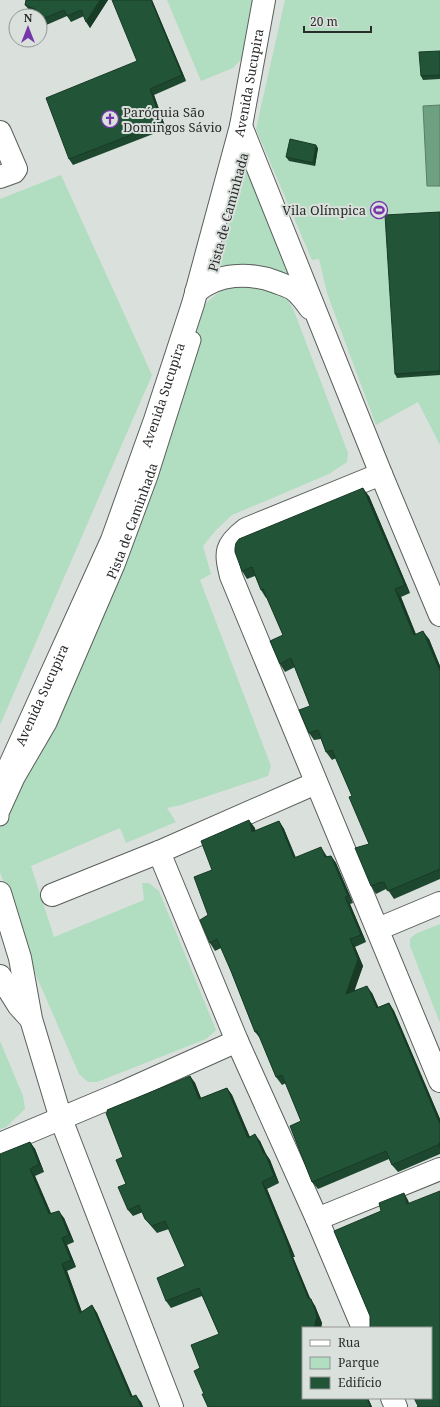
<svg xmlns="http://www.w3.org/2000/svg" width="440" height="1407" viewBox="0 0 440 1407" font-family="'Noto Serif',serif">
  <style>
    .green { fill: #b1ddc0 }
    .water { fill: #6ea180; stroke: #5a7e66 }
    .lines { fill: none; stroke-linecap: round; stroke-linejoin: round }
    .pedestrian-casing { stroke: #5a5f5b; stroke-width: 19 }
    .minor-casing { stroke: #5a5f5b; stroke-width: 24 }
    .tertiary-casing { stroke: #5a5f5b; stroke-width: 24 }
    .pedestrian { stroke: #fff; stroke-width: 17 }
    .minor { stroke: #fff; stroke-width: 22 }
    .tertiary { stroke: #fff; stroke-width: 22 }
    .wall { fill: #1d482f }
    .shaded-wall { fill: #183b26 }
    .building { fill: #225437; stroke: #183b26 }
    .labels { text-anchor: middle; stroke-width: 4; stroke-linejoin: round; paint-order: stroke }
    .street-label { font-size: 13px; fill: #2a2c2b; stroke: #dae0dc }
    .poi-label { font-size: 13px; fill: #2a2c2b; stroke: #dae0dc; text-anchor: start }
  </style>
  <rect width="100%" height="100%" fill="#dae0dc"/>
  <g class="green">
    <polygon points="167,0 256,0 248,52 233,68 201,81"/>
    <polygon points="285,0 440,0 440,445 418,402 376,425 327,293 319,259 312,260 256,129"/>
    <polygon points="248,154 289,277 273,269 230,266 213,279"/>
    <polygon points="61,175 152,375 0,725 0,199"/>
    <path d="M 236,283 L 281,294 L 289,302 L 294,311 L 348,453 L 347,462 L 329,474 L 232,515 L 216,530 L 203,546 L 211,574 L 200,580 L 271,766 L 268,776 L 181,805 L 167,808 L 176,822 L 126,843 L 120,828 L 31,866 L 54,937 L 144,900 L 142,883 L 149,883 L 159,891 L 216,1030 L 206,1039 L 97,1082 L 88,1082 L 79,1074 L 32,966 L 0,872 L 0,817 L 204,305 C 213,296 224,288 236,283 Z"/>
    <polygon points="440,924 440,1023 410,946 410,939 415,934"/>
    <polygon points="0,1041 23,1096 25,1109 6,1127 0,1129"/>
  </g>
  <polygon class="water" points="440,105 440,186 427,186 423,106"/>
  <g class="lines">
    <g class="pedestrian-casing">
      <g id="pedestrian">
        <path id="s1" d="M 0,817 L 0,813 L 16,778 L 48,723 L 116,565 L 149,476 L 192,340"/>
      </g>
    </g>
    <g class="minor-casing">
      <g id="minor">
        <polyline points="241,126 381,474 440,615"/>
        <polyline points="0,132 16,169 14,172 0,177"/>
        <path d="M 196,292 C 218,273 249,272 276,282 C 281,284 288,286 293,289 C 300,294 305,301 310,308"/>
        <path d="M 381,474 L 246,529 C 225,545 225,552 231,576 L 440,1081"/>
        <polyline points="159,852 237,1041 317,1219 363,1328"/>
        <polyline points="0,893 20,958 31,1019 61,1119 172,1407"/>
        <polyline points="52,895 159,852 316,783"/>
        <polyline points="378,929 440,903"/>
        <polyline points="0,976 19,1006 29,1017"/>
        <polyline points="0,1144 119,1094 237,1041"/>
        <polyline points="317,1219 440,1169"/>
        <polyline points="392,1398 396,1407"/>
      </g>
    </g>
    <g class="tertiary-casing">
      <g id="tertiary">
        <path id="s2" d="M 0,787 L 112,540 L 155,420 L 193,304 L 241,126 L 264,0"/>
      </g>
    </g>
    <use href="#pedestrian" class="pedestrian"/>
    <use href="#minor" class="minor"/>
    <use href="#tertiary" class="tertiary"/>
  </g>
  <g class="wall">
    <polygon points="26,0 108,0 90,28 84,16 71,22 67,16 44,26 40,20 38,15 30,11 25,5"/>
    <polygon points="152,0 186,81 154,95 166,129 73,165 69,159 137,61"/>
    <polygon points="440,51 440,79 423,80 421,76"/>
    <polygon points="318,148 315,166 289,161 286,157"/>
    <polygon points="440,212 440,375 397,378 395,374"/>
    <polygon points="369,496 410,593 401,597 416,634 429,639 440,666 440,879 394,899 388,890 387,891 386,889 376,894 371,886 369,844 352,796 336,758 332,760 326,752 321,739 314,740 309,733 310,706 295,667 285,672 280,664 283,635 267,597 266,598 261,590 255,576 247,579 242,571"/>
    <polygon points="279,821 284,829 295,857 326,855 327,857 331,856 336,863 353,903 350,904 366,942 355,947 363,966 354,990 372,993 378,1007 389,1003 394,1011 440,1119 440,1154 398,1172 392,1165 389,1159 318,1189 312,1182 301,1121 286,1083 282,1085 276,1077 260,1038 255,1032 231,971 221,948 215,951 210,943 208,915 212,870 255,828 255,831"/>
    <polygon points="190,1076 195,1083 201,1098 227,1088 232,1095 250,1137 260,1141 266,1154 270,1160 279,1183 267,1189 295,1257 293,1257 310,1299 315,1306 322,1323 321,1328 303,1328 303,1398 368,1398 372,1407 208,1407 204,1394 200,1368 219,1334 202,1296 171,1308 166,1301 185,1266 169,1229 157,1233 145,1219 143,1212 133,1216 128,1210 123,1157"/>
    <polygon points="30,1142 35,1149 44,1172 35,1176 51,1213 64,1218 74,1242 67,1245 76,1267 67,1271 82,1312 92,1305 97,1313 133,1397 141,1402 143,1407 0,1407"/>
  </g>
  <g class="shaded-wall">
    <polygon points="100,0 108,0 90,28 86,22"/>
    <polygon points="151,0 152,0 186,81 182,75"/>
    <polygon points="150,89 154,95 166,129 162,123"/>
    <polygon points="316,145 318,148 315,166 313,163"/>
    <polygon points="363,488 369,496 410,593 405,585"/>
    <polygon points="395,589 401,597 419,643 414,635"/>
    <polygon points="423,631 429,639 440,666 440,671"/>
    <polygon points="249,820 255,828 257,839 252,832"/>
    <polygon points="279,821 284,829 299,865 294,858"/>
    <polygon points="321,847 326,855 330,865 325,857"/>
    <polygon points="331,856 336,863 353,903 348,896"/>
    <polygon points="345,897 350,904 366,942 361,935"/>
    <polygon points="350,939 355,947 363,966 351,1001 346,994"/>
    <polygon points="367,986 372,993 382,1015 377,1008"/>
    <polygon points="389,1003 394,1011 440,1119 440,1124"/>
    <polygon points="190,1076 195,1083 204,1106 199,1099"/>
    <polygon points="227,1088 232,1095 253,1145 248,1138"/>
    <polygon points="255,1134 260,1141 266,1154 270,1160 279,1183 274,1176"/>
    <polygon points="30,1142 35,1149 44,1172 39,1164"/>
    <polygon points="440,1142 440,1149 438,1145"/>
    <polygon points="30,1169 35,1176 54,1221 49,1214"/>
    <polygon points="262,1182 267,1189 295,1257 290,1250"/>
    <polygon points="404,1193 408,1200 412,1211 407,1204"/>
    <polygon points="59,1211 64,1218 74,1242 69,1235"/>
    <polygon points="62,1238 67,1245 76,1267 71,1260"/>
    <polygon points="289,1250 293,1257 313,1305 308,1298"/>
    <polygon points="62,1264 67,1271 85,1321 80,1313"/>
    <polygon points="311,1299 315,1306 322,1323 321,1328 314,1328"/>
    <polygon points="92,1305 97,1313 136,1405 131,1397"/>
    <polygon points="136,1395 141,1402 143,1407 141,1407"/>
    <polygon points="367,1398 368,1398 372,1407 371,1407 370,1406"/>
  </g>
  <g class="building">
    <polygon points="26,0 100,0 86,22 81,10 67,16 64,10 40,20 40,16 38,16 35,9 25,5"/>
    <polygon points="112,0 151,0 182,75 150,89 162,123 69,159 46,98 137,61"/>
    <polygon points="440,51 440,75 421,76 419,52"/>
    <polygon points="290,139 316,145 313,163 286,157"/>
    <polygon points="440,212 440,371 395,374 385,215"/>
    <polygon points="363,488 405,585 395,589 414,635 423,631 440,671 440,869 388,891 384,882 381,883 381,882 371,886 355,848 369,844 349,797 352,796 332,750 326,752 318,730 309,733 299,710 310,706 291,658 280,664 270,641 283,635 263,589 261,590 252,567 242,571 235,552 235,548 236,543 239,539"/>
    <polygon points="249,820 252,832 279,821 294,858 321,847 325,857 331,856 348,896 345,897 361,935 350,939 358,959 346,994 367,986 377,1008 389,1003 440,1124 440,1142 438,1145 392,1165 386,1151 312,1182 290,1126 301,1121 282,1075 276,1077 257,1031 255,1032 231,971 217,939 210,943 200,920 208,915 194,877 212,870 201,841"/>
    <polygon points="190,1076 199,1099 227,1088 248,1138 255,1134 264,1154 265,1153 274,1176 262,1182 290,1250 289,1250 308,1298 311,1299 317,1316 314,1328 303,1328 303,1398 367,1398 370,1406 369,1407 208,1407 202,1394 204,1394 194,1371 200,1368 191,1345 219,1334 199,1288 166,1301 157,1278 185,1266 165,1221 152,1226 145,1219 139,1205 128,1210 118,1187 126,1184 116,1160 123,1157 106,1113 108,1112 107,1110"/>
    <polygon points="30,1142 39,1164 30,1169 49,1214 59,1211 69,1235 62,1238 71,1260 62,1264 80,1313 92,1305 131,1397 136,1395 141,1407 0,1407 0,1154"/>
    <polygon points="440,1191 440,1407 417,1407 418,1406 414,1398 431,1398 431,1328 368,1328 370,1327 370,1316 334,1231 381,1211 379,1203 404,1193 407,1204"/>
  </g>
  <defs>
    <g id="church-ring" transform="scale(0.9)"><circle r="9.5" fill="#dae0dc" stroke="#7636ab" stroke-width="1.5"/><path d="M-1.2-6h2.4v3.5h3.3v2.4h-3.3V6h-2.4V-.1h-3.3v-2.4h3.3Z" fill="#7636ab"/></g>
    <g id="stadium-ring" transform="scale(0.9)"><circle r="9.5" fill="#dae0dc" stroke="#7636ab" stroke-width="1.5"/><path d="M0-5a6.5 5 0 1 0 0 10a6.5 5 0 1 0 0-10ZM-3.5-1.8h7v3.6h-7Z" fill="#7636ab"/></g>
  </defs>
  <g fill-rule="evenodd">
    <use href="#church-ring" x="110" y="119"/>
    <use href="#stadium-ring" x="379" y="210"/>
  </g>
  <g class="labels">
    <g class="street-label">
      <text dy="5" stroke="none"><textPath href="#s2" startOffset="749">Avenida Sucupira</textPath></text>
      <text transform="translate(228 212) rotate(-75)" y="5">Pista de Caminhada</text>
      <text dy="5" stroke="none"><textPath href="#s2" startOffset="425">Avenida Sucupira</textPath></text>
      <text dy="5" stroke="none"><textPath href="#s1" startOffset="325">Pista de Caminhada</textPath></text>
      <text dy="5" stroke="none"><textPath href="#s2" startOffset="101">Avenida Sucupira</textPath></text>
    </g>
    <g class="poi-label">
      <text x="123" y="117">Paróquia São<tspan x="123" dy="15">Domingos Sávio</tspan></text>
      <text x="366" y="215" text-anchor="end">Vila Olímpica</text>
    </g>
  </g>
  <rect x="302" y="1327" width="130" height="72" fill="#dae0dc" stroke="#949895"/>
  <rect x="310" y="1340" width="20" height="6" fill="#ffffff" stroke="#949895"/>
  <text x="338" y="1347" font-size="12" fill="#2a2c2b">Rua</text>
  <rect x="310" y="1357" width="20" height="12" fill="#b1ddc0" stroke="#949895"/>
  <text x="338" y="1367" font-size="12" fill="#2a2c2b">Parque</text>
  <rect x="310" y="1377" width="20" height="12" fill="#225437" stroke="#949895"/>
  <text x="338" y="1387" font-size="12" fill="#2a2c2b">Edifício</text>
  <g transform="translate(28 28)"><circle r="19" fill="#dae0dc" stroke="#949895"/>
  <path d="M0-3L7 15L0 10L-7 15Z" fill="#7636ab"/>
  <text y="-6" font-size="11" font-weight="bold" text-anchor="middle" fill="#2a2c2b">N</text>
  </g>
  <path d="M304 26v6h67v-6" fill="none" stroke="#2a2c2b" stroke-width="2"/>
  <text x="310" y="26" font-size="12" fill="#2a2c2b" stroke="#dae0dc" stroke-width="3" paint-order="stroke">20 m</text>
</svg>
